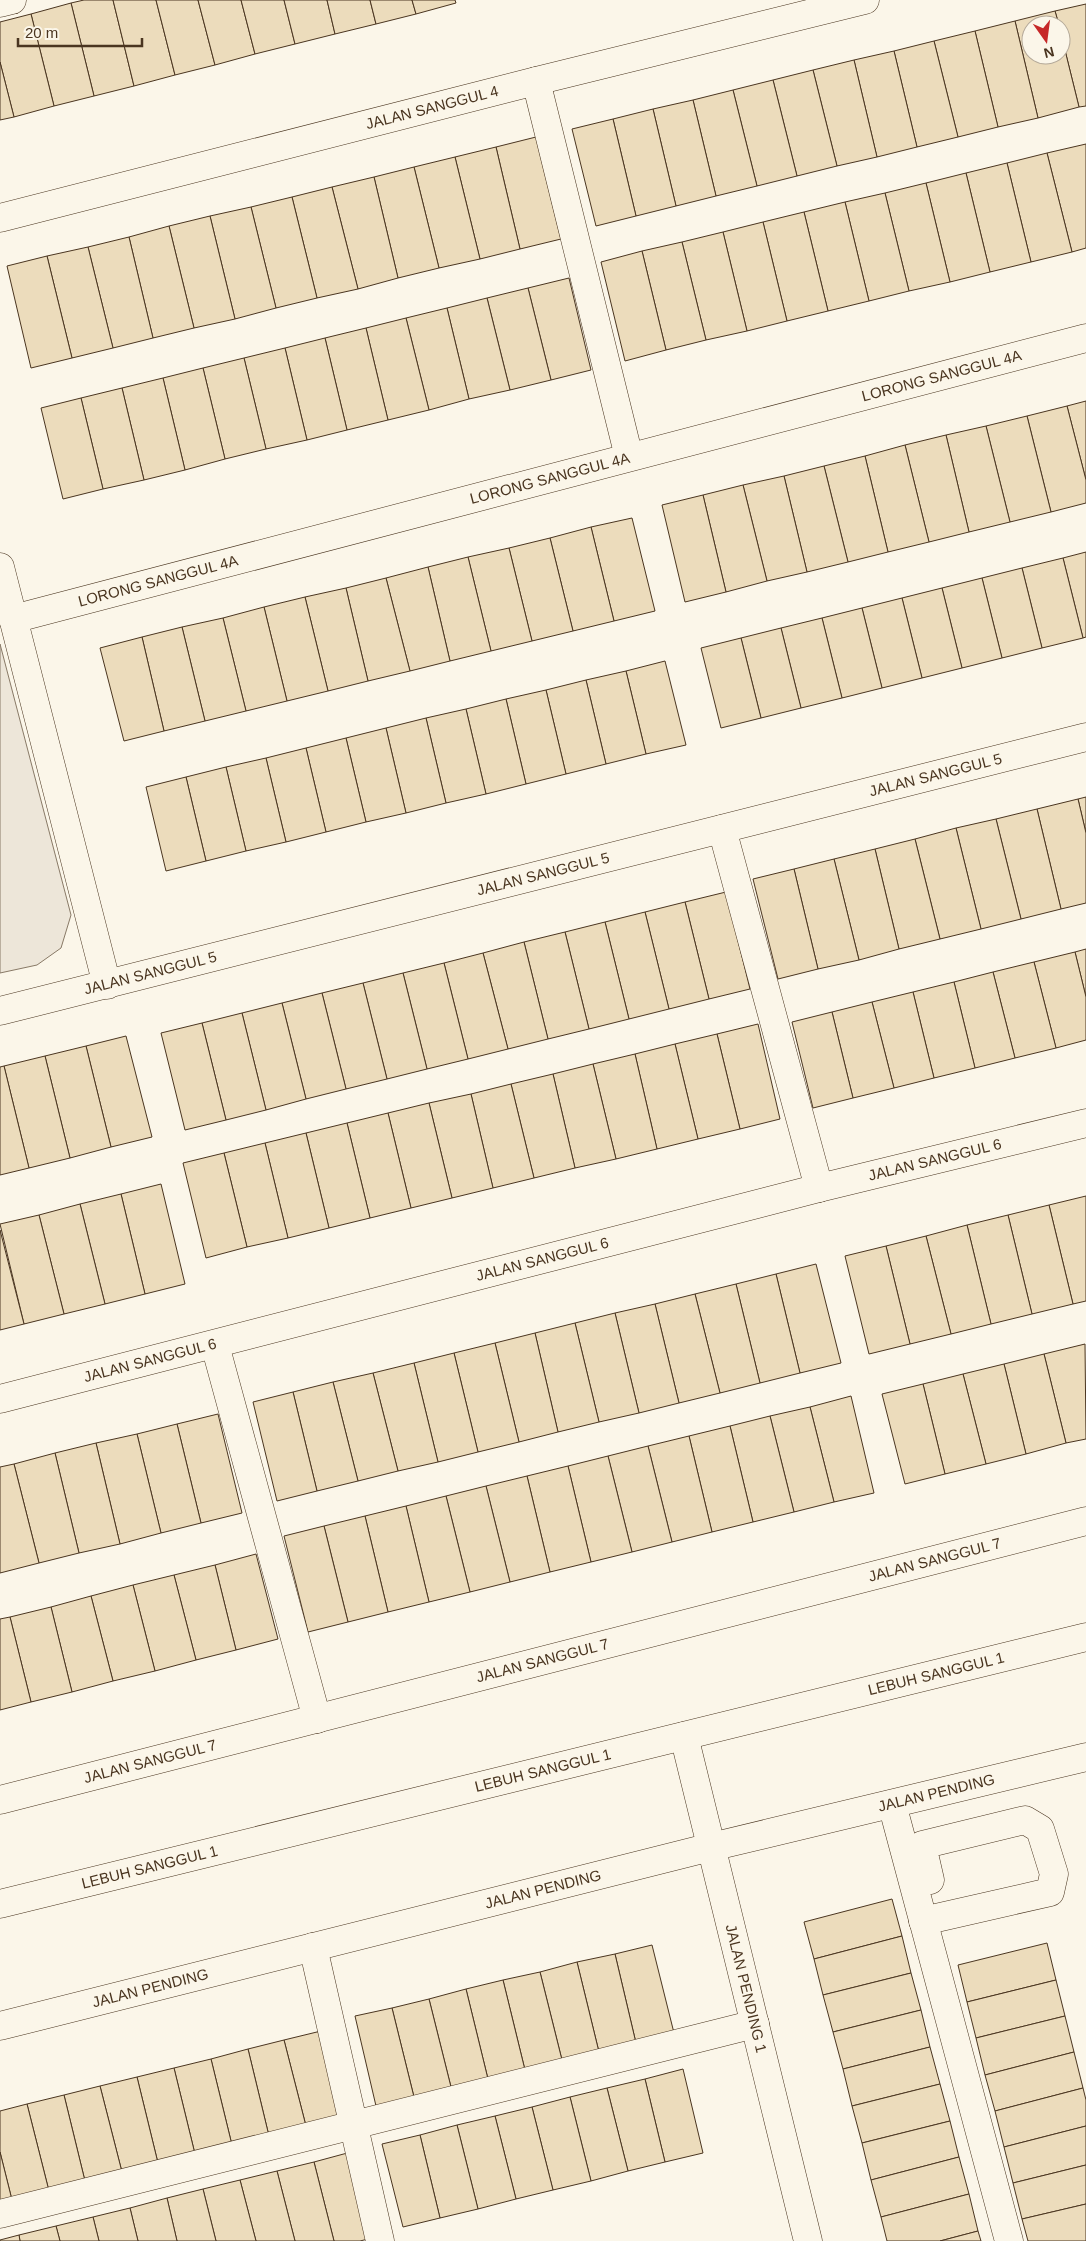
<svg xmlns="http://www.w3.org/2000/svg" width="1086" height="2241" viewBox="0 0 1086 2241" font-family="Helvetica,sans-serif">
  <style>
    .green { fill: #ede6d9; stroke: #887966 }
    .building { fill: #ecdcbc; stroke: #4a3520 }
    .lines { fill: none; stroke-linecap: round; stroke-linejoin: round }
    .minor-casing { stroke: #4a3520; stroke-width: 29 }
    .minor { stroke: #fbf6e9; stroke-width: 28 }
    .labels { text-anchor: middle; stroke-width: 4; stroke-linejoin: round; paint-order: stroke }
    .street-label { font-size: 15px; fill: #4a3520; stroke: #fbf6e9 }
  </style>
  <rect width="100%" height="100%" fill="#fbf6e9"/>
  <polygon class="green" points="0,644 71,915 61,948 37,965 0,973"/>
  <g class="building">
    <polygon points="84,0 113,0 134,86 94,96 71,3"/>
    <polygon points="113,0 156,0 175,75 134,86"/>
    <polygon points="156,0 198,0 215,65 175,75"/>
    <polygon points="198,0 241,0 255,54 215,65"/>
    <polygon points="241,0 284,0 295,44 255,54"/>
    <polygon points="284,0 327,0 335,34 295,44"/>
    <polygon points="327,0 370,0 376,24 335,34"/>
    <polygon points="370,0 412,0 416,14 376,24"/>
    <polygon points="412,0 455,0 456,3 416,14"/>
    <polygon points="71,3 94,96 54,106 31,14"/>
    <polygon points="1086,4 1086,106 1079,107 1061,34 1061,25 1059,25 1055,11"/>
    <polygon points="1055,11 1059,25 1031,25 1031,55 1061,55 1061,34 1079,107 1038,118 1015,21"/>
    <polygon points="31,14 54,106 14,117 0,62 0,22"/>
    <polygon points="1015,21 1038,118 998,127 975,31"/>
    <polygon points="975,31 998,127 958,137 934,41"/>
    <polygon points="934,41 958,137 917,147 894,51"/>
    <polygon points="894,51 917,147 877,157 854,60"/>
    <polygon points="854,60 877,157 837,166 813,70"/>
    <polygon points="0,62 14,117 0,120"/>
    <polygon points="813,70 837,166 797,176 773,80"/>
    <polygon points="773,80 797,176 757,186 733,90"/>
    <polygon points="733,90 757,186 716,196 693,100"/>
    <polygon points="693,100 716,196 676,206 653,109"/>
    <polygon points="653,109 676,206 636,216 613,119"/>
    <polygon points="613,119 636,216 596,226 572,129"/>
    <polygon points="536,137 561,239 520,249 496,147"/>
    <polygon points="1086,144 1086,248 1072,252 1047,153"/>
    <polygon points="496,147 520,249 480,259 455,157"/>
    <polygon points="1047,153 1072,252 1031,262 1007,163"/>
    <polygon points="455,157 480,259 439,268 414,167"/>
    <polygon points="1007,163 1031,262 990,272 966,173"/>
    <polygon points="414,167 439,268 398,278 374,177"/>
    <polygon points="966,173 990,272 950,282 926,183"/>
    <polygon points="374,177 398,278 358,289 332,187"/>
    <polygon points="926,183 950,282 909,291 885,193"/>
    <polygon points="332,187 358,289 317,298 292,197"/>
    <polygon points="885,193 909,291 869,301 845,202"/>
    <polygon points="292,197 317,298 276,308 251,207"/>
    <polygon points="845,202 869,301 828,311 804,212"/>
    <polygon points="251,207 276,308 235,319 210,216"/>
    <polygon points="804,212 828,311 787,321 763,222"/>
    <polygon points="210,216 235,319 194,328 169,226"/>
    <polygon points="763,222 787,321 747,331 723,232"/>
    <polygon points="169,226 194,328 153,338 129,237"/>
    <polygon points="723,232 747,331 706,340 682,242"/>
    <polygon points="129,237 153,338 113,348 88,247"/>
    <polygon points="682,242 706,340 666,350 642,251"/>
    <polygon points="88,247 113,348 72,358 47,256"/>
    <polygon points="642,251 666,350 625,361 601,262"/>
    <polygon points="47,256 72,358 31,368 7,266"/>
    <polygon points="569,278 591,370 551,380 528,288"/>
    <polygon points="528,288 551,380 510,390 487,298"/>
    <polygon points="487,298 510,390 469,399 447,308"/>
    <polygon points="447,308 469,399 429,410 406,318"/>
    <polygon points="406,318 429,410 388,420 366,328"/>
    <polygon points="366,328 388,420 347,430 325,338"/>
    <polygon points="325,338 347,430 307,440 285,348"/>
    <polygon points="285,348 307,440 266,449 244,358"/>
    <polygon points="244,358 266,449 225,459 203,368"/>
    <polygon points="203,368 225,459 185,470 163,378"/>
    <polygon points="163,378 185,470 144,480 122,388"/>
    <polygon points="122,388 144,480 103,489 81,398"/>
    <polygon points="81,398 103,489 63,499 41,408"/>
    <polygon points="1086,401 1086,480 1067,406"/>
    <polygon points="1067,406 1086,480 1086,503 1051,512 1027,416"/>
    <polygon points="1027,416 1051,512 1010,522 986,426"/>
    <polygon points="986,426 1010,522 969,532 946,435"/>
    <polygon points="946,435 969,532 929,542 905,445"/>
    <polygon points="905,445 929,542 888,552 865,456"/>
    <polygon points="865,456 888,552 848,562 824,466"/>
    <polygon points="824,466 848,562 807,572 784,476"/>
    <polygon points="784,476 807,572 767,581 743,485"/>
    <polygon points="743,485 767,581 726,592 703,495"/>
    <polygon points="703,495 726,592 685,602 662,505"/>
    <polygon points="632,518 655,611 614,621 591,527"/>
    <polygon points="591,527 614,621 573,631 550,538"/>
    <polygon points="550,538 573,631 532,641 509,548"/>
    <polygon points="509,548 532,641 491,651 468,557"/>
    <polygon points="1086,552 1086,637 1083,638 1063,558"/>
    <polygon points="468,557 491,651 450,661 428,567"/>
    <polygon points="1063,558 1083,638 1042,648 1022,568"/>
    <polygon points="428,567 450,661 410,671 386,578"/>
    <polygon points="1022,568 1042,648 1002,658 982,578"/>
    <polygon points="386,578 410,671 368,681 346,588"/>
    <polygon points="982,578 1002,658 962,668 942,588"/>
    <polygon points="346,588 368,681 328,691 305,597"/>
    <polygon points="942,588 962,668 922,678 902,598"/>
    <polygon points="305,597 328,691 287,701 264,607"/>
    <polygon points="902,598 922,678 882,688 862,608"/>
    <polygon points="264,607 287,701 246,711 223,618"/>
    <polygon points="862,608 882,688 842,698 822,618"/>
    <polygon points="223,618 246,711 205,721 182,627"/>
    <polygon points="822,618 842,698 801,708 781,628"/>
    <polygon points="182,627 205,721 164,731 142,637"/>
    <polygon points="781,628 801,708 761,718 741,638"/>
    <polygon points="142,637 164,731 124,741 100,648"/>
    <polygon points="741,638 761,718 721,728 701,648"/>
    <polygon points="665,661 686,745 646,754 626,671"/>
    <polygon points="626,671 646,754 606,764 586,680"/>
    <polygon points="586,680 606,764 566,774 546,690"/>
    <polygon points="546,690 566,774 526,784 506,699"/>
    <polygon points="506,699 526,784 486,794 466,709"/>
    <polygon points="466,709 486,794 446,803 426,718"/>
    <polygon points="426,718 446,803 406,813 386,728"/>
    <polygon points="386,728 406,813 366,822 346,738"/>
    <polygon points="346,738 366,822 326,832 306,748"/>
    <polygon points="306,748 326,832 286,842 266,758"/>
    <polygon points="266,758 286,842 246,851 226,767"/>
    <polygon points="226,767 246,851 206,861 186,777"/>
    <polygon points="186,777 206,861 166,871 146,787"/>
    <polygon points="1086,797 1086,833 1078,799"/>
    <polygon points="1078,799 1086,833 1086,903 1061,909 1037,809"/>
    <polygon points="1037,809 1061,909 1021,919 996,819"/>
    <polygon points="996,819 1021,919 981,929 956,828"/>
    <polygon points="956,828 981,929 940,939 915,839"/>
    <polygon points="915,839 940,939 899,949 875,849"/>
    <polygon points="875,849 899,949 859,960 834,859"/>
    <polygon points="834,859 859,960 818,969 794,869"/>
    <polygon points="794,869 818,969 778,979 753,879"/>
    <polygon points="726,892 750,989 709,999 685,902"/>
    <polygon points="685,902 709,999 669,1009 645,912"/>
    <polygon points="645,912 669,1009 629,1019 605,922"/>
    <polygon points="605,922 629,1019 589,1029 565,932"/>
    <polygon points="565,932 589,1029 548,1039 524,942"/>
    <polygon points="524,942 548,1039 508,1049 483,953"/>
    <polygon points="1086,949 1086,997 1075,952"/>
    <polygon points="1075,952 1086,997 1086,1040 1056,1048 1034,962"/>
    <polygon points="483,953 508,1049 468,1059 444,963"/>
    <polygon points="1034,962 1056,1048 1015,1058 993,972"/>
    <polygon points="444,963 468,1059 427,1069 403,973"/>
    <polygon points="993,972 1015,1058 975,1068 954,982"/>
    <polygon points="403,973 427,1069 387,1079 363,983"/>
    <polygon points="954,982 975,1068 934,1078 913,992"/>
    <polygon points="363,983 387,1079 346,1089 322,993"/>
    <polygon points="913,992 934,1078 894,1088 872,1002"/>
    <polygon points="322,993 346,1089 306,1099 282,1003"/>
    <polygon points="872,1002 894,1088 853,1098 832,1012"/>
    <polygon points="282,1003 306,1099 266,1110 242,1013"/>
    <polygon points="832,1012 853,1098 813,1108 792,1022"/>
    <polygon points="242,1013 266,1110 226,1120 202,1023"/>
    <polygon points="202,1023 226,1120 185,1130 161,1033"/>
    <polygon points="758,1024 780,1119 740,1129 717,1034"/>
    <polygon points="717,1034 740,1129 698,1139 675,1044"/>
    <polygon points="126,1036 152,1137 111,1147 86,1046"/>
    <polygon points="675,1044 698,1139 657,1149 635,1054"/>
    <polygon points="86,1046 111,1147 70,1158 45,1056"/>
    <polygon points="635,1054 657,1149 616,1159 593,1064"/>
    <polygon points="45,1056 70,1158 29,1168 4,1066"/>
    <polygon points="593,1064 616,1159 575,1168 553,1074"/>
    <polygon points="4,1066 29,1168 0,1175 0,1067"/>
    <polygon points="553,1074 575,1168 534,1178 511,1084"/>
    <polygon points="511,1084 534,1178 493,1188 471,1094"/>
    <polygon points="471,1094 493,1188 452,1198 429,1103"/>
    <polygon points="429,1103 452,1198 411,1208 388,1113"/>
    <polygon points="388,1113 411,1208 370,1218 347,1123"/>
    <polygon points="347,1123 370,1218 329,1228 306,1133"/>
    <polygon points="306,1133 329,1228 288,1238 265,1143"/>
    <polygon points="265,1143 288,1238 247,1247 224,1153"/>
    <polygon points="224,1153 247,1247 206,1258 183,1163"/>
    <polygon points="161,1184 185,1284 145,1294 121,1194"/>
    <polygon points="121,1194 145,1294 105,1304 80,1204"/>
    <polygon points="1086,1196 1086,1301 1073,1304 1049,1205"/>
    <polygon points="80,1204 105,1304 64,1314 39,1215"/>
    <polygon points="1049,1205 1073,1304 1032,1314 1008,1215"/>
    <polygon points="39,1215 64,1314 24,1324 0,1224"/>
    <polygon points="1008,1215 1032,1314 991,1324 967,1225"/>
    <polygon points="967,1225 991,1324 951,1334 926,1236"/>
    <polygon points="0,1230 24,1324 0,1330"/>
    <polygon points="926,1236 951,1334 910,1344 886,1246"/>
    <polygon points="886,1246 910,1344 869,1354 845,1256"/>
    <polygon points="816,1264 841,1363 800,1373 776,1274"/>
    <polygon points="776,1274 800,1373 760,1383 736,1284"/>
    <polygon points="736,1284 760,1383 720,1393 695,1294"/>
    <polygon points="695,1294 720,1393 679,1403 655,1304"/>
    <polygon points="655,1304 679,1403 639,1413 615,1313"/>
    <polygon points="615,1313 639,1413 599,1422 575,1323"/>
    <polygon points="575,1323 599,1422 558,1432 535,1333"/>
    <polygon points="535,1333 558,1432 519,1442 495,1343"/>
    <polygon points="495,1343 519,1442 478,1452 454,1353"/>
    <polygon points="1085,1344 1086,1439 1066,1443 1044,1354"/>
    <polygon points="454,1353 478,1452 438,1462 414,1363"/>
    <polygon points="1044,1354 1066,1443 1026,1454 1004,1364"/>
    <polygon points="414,1363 438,1462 398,1471 373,1373"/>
    <polygon points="1004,1364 1026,1454 986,1464 963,1374"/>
    <polygon points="373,1373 398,1471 358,1481 333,1382"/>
    <polygon points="963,1374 986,1464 945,1474 923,1384"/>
    <polygon points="333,1382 358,1481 317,1491 293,1392"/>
    <polygon points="923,1384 945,1474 905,1484 882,1394"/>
    <polygon points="293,1392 317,1491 277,1501 253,1402"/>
    <polygon points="851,1396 874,1493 834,1502 810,1407"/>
    <polygon points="810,1407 834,1502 794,1512 770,1416"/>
    <polygon points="218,1414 242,1513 201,1523 177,1424"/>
    <polygon points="770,1416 794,1512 753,1522 730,1426"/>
    <polygon points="177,1424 201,1523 161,1533 137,1434"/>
    <polygon points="730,1426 753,1522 712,1532 689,1436"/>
    <polygon points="137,1434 161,1533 120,1544 96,1443"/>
    <polygon points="689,1436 712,1532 672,1542 648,1446"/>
    <polygon points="96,1443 120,1544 79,1553 55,1453"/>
    <polygon points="648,1446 672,1542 632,1552 608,1456"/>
    <polygon points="55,1453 79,1553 39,1563 14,1464"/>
    <polygon points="608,1456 632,1552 591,1562 568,1466"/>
    <polygon points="14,1464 39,1563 0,1573 0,1467"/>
    <polygon points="568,1466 591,1562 550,1572 527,1476"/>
    <polygon points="527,1476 550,1572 510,1582 486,1486"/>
    <polygon points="486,1486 510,1582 470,1592 446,1496"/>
    <polygon points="446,1496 470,1592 429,1602 406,1506"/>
    <polygon points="406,1506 429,1602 388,1612 365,1516"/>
    <polygon points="365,1516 388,1612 348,1622 324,1526"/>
    <polygon points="324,1526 348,1622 308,1632 284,1536"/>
    <polygon points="256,1554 278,1639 236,1650 215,1565"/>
    <polygon points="215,1565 236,1650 196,1660 174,1575"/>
    <polygon points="174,1575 196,1660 155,1671 133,1585"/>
    <polygon points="133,1585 155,1671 113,1681 91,1596"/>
    <polygon points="91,1596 113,1681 72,1692 51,1607"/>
    <polygon points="51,1607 72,1692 31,1702 10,1617"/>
    <polygon points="10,1617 31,1702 0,1710 0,1619"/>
    <polygon points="892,1899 902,1936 814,1959 804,1922"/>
    <polygon points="902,1936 911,1973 823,1995 814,1959"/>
    <polygon points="1047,1943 1056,1980 967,2002 958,1965"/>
    <polygon points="652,1945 674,2033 636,2043 615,1954"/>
    <polygon points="615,1954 636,2043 599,2052 577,1962"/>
    <polygon points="577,1962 599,2052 562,2060 540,1972"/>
    <polygon points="540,1972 562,2060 525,2070 503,1980"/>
    <polygon points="911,1973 921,2010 833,2032 823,1995"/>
    <polygon points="503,1980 525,2070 488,2079 466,1989"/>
    <polygon points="1056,1980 1065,2016 976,2038 967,2002"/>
    <polygon points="466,1989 488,2079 451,2087 429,1999"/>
    <polygon points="429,1999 451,2087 414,2097 392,2008"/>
    <polygon points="392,2008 414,2097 376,2106 355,2016"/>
    <polygon points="921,2010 930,2047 843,2069 833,2032"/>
    <polygon points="1065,2016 1074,2052 985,2075 976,2038"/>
    <polygon points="321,2031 342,2117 306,2126 284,2040"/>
    <polygon points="284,2040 306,2126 269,2136 248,2049"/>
    <polygon points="930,2047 940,2084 852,2106 843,2069"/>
    <polygon points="248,2049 269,2136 232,2145 211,2059"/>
    <polygon points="1074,2052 1083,2088 995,2111 985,2075"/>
    <polygon points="211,2059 232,2145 195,2154 174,2068"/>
    <polygon points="174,2068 195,2154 158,2163 137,2077"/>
    <polygon points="683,2069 703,2153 665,2162 645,2079"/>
    <polygon points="137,2077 158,2163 122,2172 100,2086"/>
    <polygon points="645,2079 665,2162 628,2171 607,2088"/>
    <polygon points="940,2084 950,2121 862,2143 852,2106"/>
    <polygon points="100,2086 122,2172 85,2181 64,2095"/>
    <polygon points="607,2088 628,2171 591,2181 570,2097"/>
    <polygon points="1083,2088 1086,2100 1086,2126 1004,2147 995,2111"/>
    <polygon points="64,2095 85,2181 49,2191 27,2104"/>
    <polygon points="570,2097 591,2181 553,2190 532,2107"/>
    <polygon points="27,2104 49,2191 12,2200 0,2152 0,2111"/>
    <polygon points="532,2107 553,2190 516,2199 495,2116"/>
    <polygon points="495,2116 516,2199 478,2209 457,2125"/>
    <polygon points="950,2121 959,2157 871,2180 862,2143"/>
    <polygon points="457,2125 478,2209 440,2218 420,2135"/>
    <polygon points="1086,2126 1086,2165 1013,2183 1004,2147"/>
    <polygon points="420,2135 440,2218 403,2227 382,2144"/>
    <polygon points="0,2152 12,2200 0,2203"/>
    <polygon points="351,2152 372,2238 360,2241 334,2241 314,2162"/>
    <polygon points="959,2157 969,2194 881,2217 871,2180"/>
    <polygon points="314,2162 334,2241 295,2241 277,2171"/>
    <polygon points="1086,2165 1086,2204 1022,2219 1013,2183"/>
    <polygon points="277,2171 295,2241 256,2241 240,2180"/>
    <polygon points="240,2180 256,2241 216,2241 203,2189"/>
    <polygon points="203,2189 216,2241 177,2241 167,2198"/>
    <polygon points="969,2194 978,2231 940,2241 887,2241 881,2217"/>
    <polygon points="167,2198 177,2241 138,2241 130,2208"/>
    <polygon points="1086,2204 1086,2241 1028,2241 1022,2219"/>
    <polygon points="130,2208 138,2241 99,2241 93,2217"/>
    <polygon points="93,2217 99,2241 60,2241 56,2226"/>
    <polygon points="56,2226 60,2241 20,2241 19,2235"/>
    <polygon points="978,2231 981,2241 940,2241"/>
    <polygon points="19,2235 20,2241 0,2241 0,2240"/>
  </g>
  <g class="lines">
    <g class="minor-casing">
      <g id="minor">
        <polyline points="0,3 12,0"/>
        <polyline points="536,81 629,457"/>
        <path id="s1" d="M 0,218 L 536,81 L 865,0"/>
        <polyline points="0,567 107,985"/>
        <path id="s2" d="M 13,619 L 1086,338"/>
        <polyline points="722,829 819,1188"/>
        <path id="s3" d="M 0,1011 L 1086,737"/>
        <polyline points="215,1345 317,1719"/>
        <path id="s4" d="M 0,1399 L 819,1188 L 1086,1123"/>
        <path id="s5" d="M 684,1736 L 808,2241"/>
        <path id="s6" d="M 0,1800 L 1086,1521"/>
        <polyline points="892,1804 1009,2241"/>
        <path id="s7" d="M 0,1904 L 1086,1637"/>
        <polyline points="923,1921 1050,1892 1054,1874 1040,1829 1025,1820 922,1845 930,1880"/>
        <polyline points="313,1947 380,2241"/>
        <path id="s8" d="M 0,2026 L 711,1847 L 1086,1757"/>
        <polyline points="0,2214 755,2024"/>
      </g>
    </g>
    <use href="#minor" class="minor"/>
  </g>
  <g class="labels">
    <g class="street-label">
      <text dy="5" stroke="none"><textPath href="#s1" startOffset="446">JALAN SANGGUL 4</textPath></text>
      <text dy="5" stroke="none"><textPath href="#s2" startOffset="960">LORONG SANGGUL 4A</textPath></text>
      <text dy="5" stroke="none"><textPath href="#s2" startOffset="555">LORONG SANGGUL 4A</textPath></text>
      <text dy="5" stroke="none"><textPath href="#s2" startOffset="150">LORONG SANGGUL 4A</textPath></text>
      <text dy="5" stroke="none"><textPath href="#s3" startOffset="965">JALAN SANGGUL 5</textPath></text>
      <text dy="5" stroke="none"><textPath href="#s3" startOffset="560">JALAN SANGGUL 5</textPath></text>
      <text dy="5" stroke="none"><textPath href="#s3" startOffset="155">JALAN SANGGUL 5</textPath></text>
      <text dy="5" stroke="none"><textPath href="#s4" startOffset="965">JALAN SANGGUL 6</textPath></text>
      <text dy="5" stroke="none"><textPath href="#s4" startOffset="560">JALAN SANGGUL 6</textPath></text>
      <text dy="5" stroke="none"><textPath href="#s4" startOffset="155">JALAN SANGGUL 6</textPath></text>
      <text dy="5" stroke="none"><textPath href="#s6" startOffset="965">JALAN SANGGUL 7</textPath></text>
      <text dy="5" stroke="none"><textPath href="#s6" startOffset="560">JALAN SANGGUL 7</textPath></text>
      <text dy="5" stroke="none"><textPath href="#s7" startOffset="964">LEBUH SANGGUL 1</textPath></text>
      <text dy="5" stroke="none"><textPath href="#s6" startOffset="155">JALAN SANGGUL 7</textPath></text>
      <text dy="5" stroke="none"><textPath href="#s7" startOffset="559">LEBUH SANGGUL 1</textPath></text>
      <text dy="5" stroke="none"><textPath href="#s8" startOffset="965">JALAN PENDING</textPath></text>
      <text dy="5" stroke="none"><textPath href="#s7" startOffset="154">LEBUH SANGGUL 1</textPath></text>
      <text dy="5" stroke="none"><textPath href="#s8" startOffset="560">JALAN PENDING</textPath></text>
      <text dy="5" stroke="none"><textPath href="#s8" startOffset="155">JALAN PENDING</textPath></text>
      <text dy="5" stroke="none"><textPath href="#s5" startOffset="260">JALAN PENDING 1</textPath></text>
    </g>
  </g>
  <g transform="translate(1046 40) rotate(166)"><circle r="24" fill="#fbf6e9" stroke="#b4a999"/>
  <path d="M0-4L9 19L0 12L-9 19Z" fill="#c62828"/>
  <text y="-8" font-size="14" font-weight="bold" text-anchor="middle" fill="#4a3520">N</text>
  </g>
  <path d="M18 38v8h124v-8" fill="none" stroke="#4a3520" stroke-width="2.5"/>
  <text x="25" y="38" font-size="15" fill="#4a3520" stroke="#fbf6e9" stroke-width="4" paint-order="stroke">20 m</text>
</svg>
